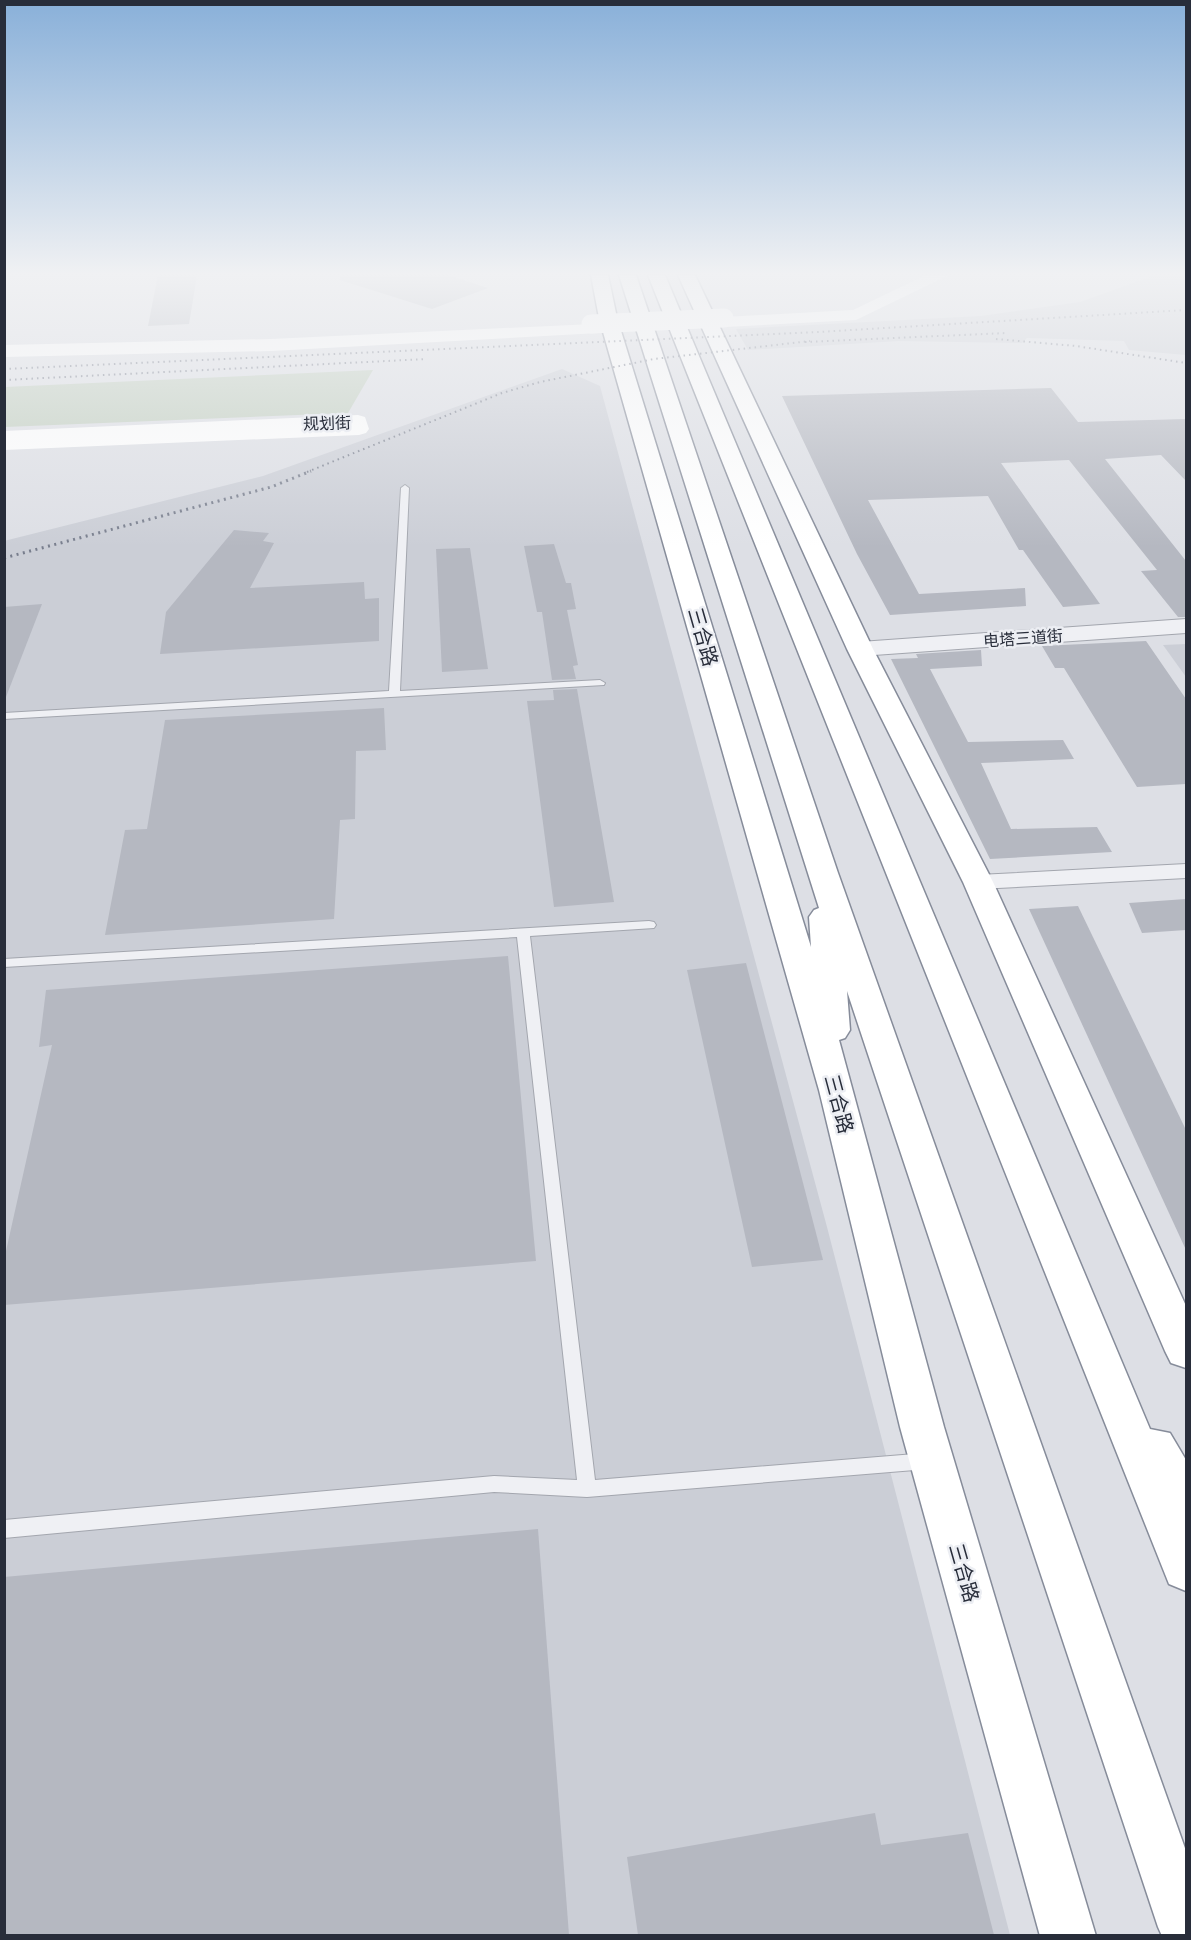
<svg xmlns="http://www.w3.org/2000/svg" width="1191" height="1940" viewBox="0 0 1191 1940" font-family="'Asap Condensed','Noto Sans SC',sans-serif">
  <style>
    .built { fill: #cbced6 }
    .green { fill: #c1cebf }
    .building { fill: #b5b8c1 }
    .lines { fill: none; stroke-linecap: round; stroke-linejoin: round }
    .service-casing { stroke: #a3a6ae; stroke-width: 2 }
    .minor-casing { stroke: #a3a6ae; stroke-width: 2 }
    .tertiary-casing { stroke: #a3a6ae; stroke-width: 2 }
    .trunk-casing { stroke: #868c9a; stroke-width: 3 }
    .service { fill: #eff0f4; fill-rule: evenodd }
    .minor { fill: #eff0f4; fill-rule: evenodd }
    .tertiary { fill: #eff0f4; fill-rule: evenodd }
    .secondary { fill: #fff; fill-rule: evenodd }
    .trunk { fill: #fff; fill-rule: evenodd }
    .rail-far1 { stroke: #787e8d; stroke-width: 2; stroke-dasharray: 1.5 4; stroke-linecap: butt }
    .rail { stroke: #787e8d; stroke-width: 3; stroke-dasharray: 2 4.5; stroke-linecap: butt }
    .secondary-bridge { stroke: #fff; stroke-width: 19 }
    .labels { text-anchor: middle; stroke-width: 5; stroke-linejoin: round; paint-order: stroke }
    .far-street-label { font-size: 16px; fill: #282d3a; stroke: #eceef3 }
    .street-label { font-size: 20px; fill: #282d3a; stroke: #eceef3 }
  </style>
  <rect width="100%" height="100%" fill="#dddfe5"/>
  <g class="built">
    <polygon points="1155,275 1186,275 1186,355 1129,350 1124,341 1027,338 1022,343 899,341 748,350 736,329 981,316 1080,302"/>
    <polygon points="562,369 600,386 827,1227 1010,1935 5,1935 4,541 263,476"/>
    <polygon points="1186,644 1186,677 1163,645"/>
  </g>
  <polygon class="green" points="373,370 348,413 5,427 5,387"/>
  <g class="building">
    <polygon points="158,275 197,275 189,324 148,326"/>
    <polygon points="340,275 448,275 488,288 432,309 340,280"/>
    <polygon points="1051,388 1078,422 1186,419 1186,481 1161,455 1105,459 1186,561 1186,617 1178,617 1141,571 1157,570 1069,460 1001,463 1100,604 1063,607 1023,550 1019,550 988,496 868,500 919,594 1025,588 1026,606 890,615 857,554 782,396"/>
    <polygon points="234,530 269,533 263,541 274,543 250,588 364,582 365,599 379,598 379,641 160,654 166,612"/>
    <polygon points="554,544 566,583 571,583 576,609 567,610 578,665 573,666 576,679 552,680 542,612 537,612 524,546"/>
    <polygon points="470,548 488,669 442,672 436,549"/>
    <polygon points="42,604 6,697 4,696 4,607"/>
    <polygon points="1146,641 1186,699 1186,784 1137,787 1064,668 1055,668 1042,646"/>
    <polygon points="981,650 982,666 930,669 968,742 1063,740 1074,759 981,763 1011,829 1097,827 1112,852 990,859 891,659 918,658 916,654"/>
    <polygon points="577,689 614,902 554,907 527,701 554,700 553,690"/>
    <polygon points="384,708 386,750 356,751 355,819 340,820 334,919 105,935 125,830 147,829 165,720"/>
    <polygon points="1186,899 1186,930 1142,933 1129,903"/>
    <polygon points="1078,906 1186,1130 1186,1250 1029,909"/>
    <polygon points="508,956 536,1261 4,1305 4,1260 52,1045 39,1047 46,990"/>
    <polygon points="746,963 823,1260 752,1267 687,970"/>
    <polygon points="538,1529 569,1935 4,1935 4,1577"/>
    <polygon points="875,1813 881,1845 968,1833 994,1935 638,1935 627,1857"/>
  </g>
  <g class="lines">
    <g class="service-casing">
      <g id="service">
        <polygon points="405,485 409,488 400,691 600,680 605,683 604,685 4,719 4,713 389,691 401,488"/>
        <polygon points="649,921 654,922 656,925 654,928 530,936 595,1480 927,1453 933,1455 936,1461 933,1467 927,1469 587,1497 494,1492 4,1538 4,1520 494,1476 577,1480 517,937 4,967 4,959"/>
      </g>
    </g>
    <g class="minor-casing">
      <polygon id="minor" points="1186,864 1186,878 978,889 970,887 966,882 970,877 978,875"/>
    </g>
    <g class="tertiary-casing">
      <polygon id="tertiary" points="1186,619 1186,633 860,656 851,654 848,649 851,644 860,642"/>
    </g>
    <g class="trunk-casing">
      <g id="trunk">
        <polygon points="591,275 608,275 617,318 811,947 809,917 814,910 819,908 619,275 636,275 838,873 1186,1851 1186,1936 1162,1936 1158,1927 847,991 850,1030 845,1038 839,1040 944,1427 1096,1936 1040,1936 900,1427 819,1090 599,318"/>
        <polygon points="648,275 665,275 1150,1429 1170,1433 1186,1460 1186,1591 1169,1584 1163,1569"/>
        <polygon points="678,275 695,275 873,649 993,882 1186,1306 1186,1368 1171,1363 1165,1351 963,882 847,649"/>
      </g>
    </g>
    <use href="#service" class="service"/>
    <use href="#minor" class="minor"/>
    <use href="#tertiary" class="tertiary"/>
    <g class="secondary">
      <polygon points="926,275 949,275 856,320 725,327 716,322 725,317 853,310"/>
      <polygon points="593,324 599,325 602,329 599,333 271,351 4,357 4,345 271,339"/>
      <polygon points="358,415 365,417 369,429 366,433 359,435 4,450 4,431"/>
    </g>
    <use href="#trunk" class="trunk"/>
    <g class="rail-far1">
      <polyline points="996,339 1076,346 1186,363"/>
      <polyline points="805,342 1007,333"/>
      <polyline points="4,369 818,332 1186,310"/>
      <polyline points="4,380 427,359"/>
      <polyline points="307,472 502,393 540,382 654,359 810,341"/>
    </g>
    <polyline class="rail" points="4,558 271,487 311,471"/>
    <polyline class="secondary-bridge" points="591,324 724,318"/>
  </g>
  <linearGradient id="sky" x2="0" y2="1"><stop stop-color="#89b0d9"/><stop offset="0.5" stop-color="#f0f1f3"/><stop offset="1" stop-color="#f0f1f3" stop-opacity="0"/></linearGradient>
  <rect width="1191" height="547" fill="url(#sky)"/>
  <g class="labels">
    <g class="far-street-label">
      <text transform="translate(327 423) rotate(-2)" y="6">规划街</text>
      <text transform="translate(1023 638) rotate(-4)" y="6">电塔三道街</text>
    </g>
    <g class="street-label">
      <text transform="translate(703 637) rotate(74)" y="7">三合路</text>
      <text transform="translate(839 1104) rotate(75)" y="7">三合路</text>
      <text transform="translate(964 1573) rotate(74)" y="7">三合路</text>
    </g>
  </g>
  <rect width="1191" height="1940" fill="none" stroke="#282d3a" stroke-width="12"/>
</svg>
